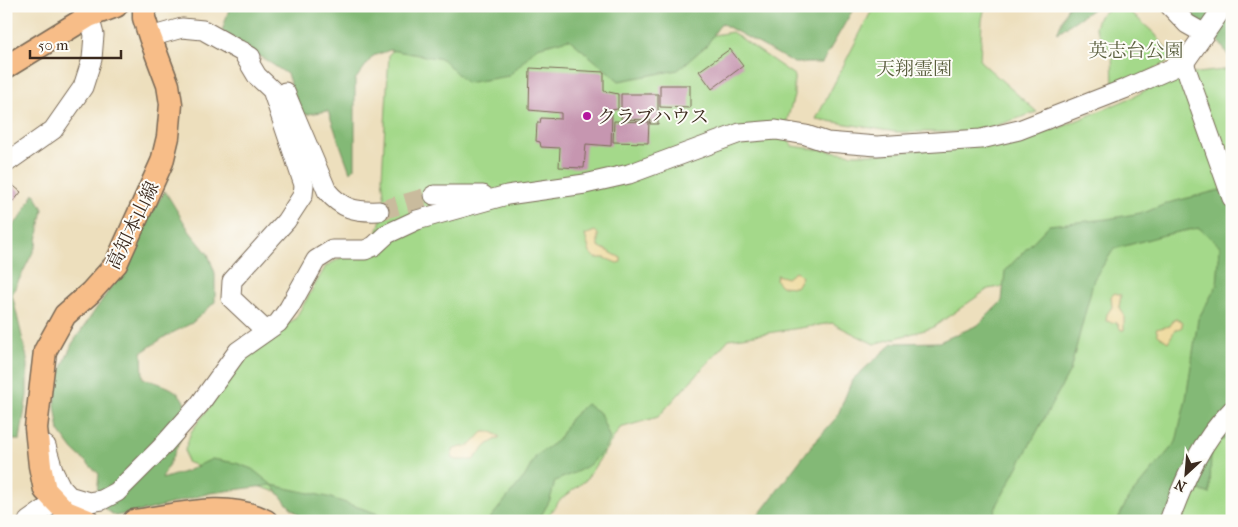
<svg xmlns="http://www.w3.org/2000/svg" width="1238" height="527" viewBox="0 0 1238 527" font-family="'IM FELL French Canon','Noto Serif JP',serif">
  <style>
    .green { fill: #a4d98a; stroke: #708254 }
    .forest { fill: #83b976; stroke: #5f724a }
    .sand { fill: #eeda9e; stroke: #94825e }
    .building { fill: #c696b0 }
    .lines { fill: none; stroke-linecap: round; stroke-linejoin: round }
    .minor-tunnel { stroke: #c9bb9d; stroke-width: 19; stroke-dasharray: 19 9; stroke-linecap: butt }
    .minor-casing { stroke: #796956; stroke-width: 21 }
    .major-casing { stroke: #796956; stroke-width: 25 }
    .minor { stroke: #fff; stroke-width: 19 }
    .major { stroke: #f7bd88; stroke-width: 22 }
    .poi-dot { fill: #b5179e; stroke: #fdfcf7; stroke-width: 2 }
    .labels { text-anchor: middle; stroke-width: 4; stroke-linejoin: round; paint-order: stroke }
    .park-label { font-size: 19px; fill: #5a5f3e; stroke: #fdfcf7 }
    .poi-label { font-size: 19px; fill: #3b2a1e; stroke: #fdfcf7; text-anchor: start }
    .street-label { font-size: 19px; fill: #3b2a1e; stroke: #fdfcf7 }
  </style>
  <rect width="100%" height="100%" fill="#fdfcf7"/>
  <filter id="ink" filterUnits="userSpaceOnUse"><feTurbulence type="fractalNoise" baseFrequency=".02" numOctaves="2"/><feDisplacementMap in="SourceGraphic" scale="10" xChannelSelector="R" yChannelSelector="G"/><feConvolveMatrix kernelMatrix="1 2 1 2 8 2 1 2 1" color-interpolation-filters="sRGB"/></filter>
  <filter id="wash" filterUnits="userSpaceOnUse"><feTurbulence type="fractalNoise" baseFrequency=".0096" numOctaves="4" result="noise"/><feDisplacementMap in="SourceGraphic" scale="20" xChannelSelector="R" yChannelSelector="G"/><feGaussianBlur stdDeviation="1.12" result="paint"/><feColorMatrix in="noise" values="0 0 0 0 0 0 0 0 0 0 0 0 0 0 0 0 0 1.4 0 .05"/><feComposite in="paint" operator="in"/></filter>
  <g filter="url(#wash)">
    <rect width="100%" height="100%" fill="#eddfbd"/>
    <g class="green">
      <polygon points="874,6 985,6 982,20 980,61 1037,112 977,132 896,132 816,119"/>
      <polygon points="1110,8 1126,8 1155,34 1174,59 1113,89 1112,53 1103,42 1095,27 1099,16"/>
      <polygon points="732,32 794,75 794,96 784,131 792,146 853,154 879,154 1020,139 1059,128 1133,97 1157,84 1198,73 1232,69 1232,521 981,521 1057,392 1076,345 1085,302 1059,277 988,289 932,328 874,344 832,323 729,339 658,417 620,428 586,480 559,501 545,521 349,521 301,499 220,475 187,462 185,450 191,432 219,394 243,349 272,335 295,319 326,266 376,239 385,202 382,177 389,54 402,43 541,42 567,33 708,36"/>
    </g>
    <g class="forest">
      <polygon points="230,6 855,6 822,63 794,63 721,23 707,45 678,70 619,81 569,39 537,47 509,76 466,83 442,59 390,50 373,56 355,80 355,168 350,172 328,111 302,115 287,74 222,31"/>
      <polygon points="1068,6 1097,6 1057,33"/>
      <polygon points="1156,6 1232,6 1232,61 1217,39"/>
      <polygon points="1232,187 1232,434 1211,446 1210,494 1196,489 1174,504 1164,521 1117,521 1128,499 1176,442 1186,399 1198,319 1217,285 1220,246 1199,228 1164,235 1114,249 1094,279 1070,371 996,507 992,521 754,521 812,445 837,417 852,380 893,343 939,342 978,325 1002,301 1005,271 1049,225 1107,219 1146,212 1168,203"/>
      <path d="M 165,191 L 190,232 L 208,254 L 215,273 L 215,302 L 192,323 L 166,336 L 142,352 L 143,378 C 153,382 167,385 175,391 C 203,411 171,456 162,479 L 187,471 L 212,459 L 236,463 L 252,469 L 272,485 L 328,497 L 399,521 L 306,521 L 288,505 L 272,485 L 210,493 L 148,510 L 115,516 L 96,502 L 99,474 L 73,450 L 59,431 L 55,405 L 59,375 L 72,344 L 122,271 L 137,234 Z"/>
      <polygon points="34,193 43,209 36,246 12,294 27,358 27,395 20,440 8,440 6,233 21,217"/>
      <path d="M 586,404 L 600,413 L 610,439 C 595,467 583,469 555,481 L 550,500 L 538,521 L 488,521 L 525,476 L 536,456 L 558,440 L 570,419 Z"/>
    </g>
    <g class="sand">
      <polygon points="595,231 598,234 598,246 621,258 621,262 617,263 605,258 595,258 590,253 585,235"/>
      <polygon points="796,271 802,277 796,287 781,286 776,280 777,275 787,278"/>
      <polygon points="1115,293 1121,295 1119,307 1124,315 1124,330 1121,330 1117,323 1106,321 1107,314 1112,307 1111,296"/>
      <polygon points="1175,318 1182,322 1182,327 1175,330 1168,342 1158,335 1156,329 1170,326"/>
      <polygon points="483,432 492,432 500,437 487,445 473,460 456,460 451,458 454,449 471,445"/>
    </g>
    <g id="blocks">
      <g class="building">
        <polygon points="730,49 743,66 712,89 699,71"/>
        <polygon points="530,68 604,72 604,91 618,94 618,109 612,110 611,146 586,144 584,168 559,167 560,148 541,147 540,142 536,141 537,123 540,123 541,118 561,119 561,113 529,110"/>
        <polygon points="660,85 690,85 690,108 660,107"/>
        <polygon points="621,94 658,94 658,124 650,124 651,120 621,119"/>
        <polygon points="614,121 649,122 648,143 613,142"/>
        <polygon points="9,182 21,192 14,201 6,195 6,186"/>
      </g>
    </g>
  </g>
  <g filter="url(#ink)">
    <use href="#blocks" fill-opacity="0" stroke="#796956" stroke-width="1"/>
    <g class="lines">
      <polyline class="minor-tunnel" points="379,211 434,195"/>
      <g class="minor-casing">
        <g id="minor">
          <polyline points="1170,6 1187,24 1203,33"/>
          <polyline points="150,37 182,28 203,30 251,57"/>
          <polyline points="242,51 257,76 272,90 304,185 303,195 286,221 232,281 231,298 266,331"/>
          <polyline points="1184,63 1232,198"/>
          <path d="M 285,92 L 327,191 C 342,209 355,212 379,211"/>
          <polyline points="6,163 53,130 83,87 92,59 94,35 89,16"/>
          <polyline points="434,195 483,195"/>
          <polyline points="41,443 46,446 54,473 61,487 69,496 89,502 102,500 117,492 160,449 199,405 238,351 278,323 289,308 316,260 332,250 365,250 374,246 387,234 417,220 507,195 585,184 629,174 740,133 776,130 806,135 827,142 877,146 981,139 1019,130 1127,88 1184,63 1224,6"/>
          <polyline points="28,521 55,502"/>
          <path d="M 1169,521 C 1184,480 1201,441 1232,410"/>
        </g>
      </g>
      <g class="major-casing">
        <g id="major">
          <polyline points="6,67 89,16 116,6"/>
          <polyline points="88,521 66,512 45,490 40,466 36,428 45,351 65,315 90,293 116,264 162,162 168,137 171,104 168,85 150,37 144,18 144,6"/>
          <path d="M 134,521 C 177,515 227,500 266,521"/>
        </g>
      </g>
      <use href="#minor" class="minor"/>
      <use href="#major" class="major"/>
    </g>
  </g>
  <circle class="poi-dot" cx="587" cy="116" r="5"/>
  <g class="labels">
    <g class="park-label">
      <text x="1136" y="57">英志台公園</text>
      <text x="914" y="75">天翔霊園</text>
    </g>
    <g class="poi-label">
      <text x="597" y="123">クラブハウス</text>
    </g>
    <g class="street-label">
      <text transform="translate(132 225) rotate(-64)" y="7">高知本山線</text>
    </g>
  </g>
  <rect width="1238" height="527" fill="none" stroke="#fdfcf7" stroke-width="25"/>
  <g transform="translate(1186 474) rotate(206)" stroke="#fdfcf7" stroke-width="4" paint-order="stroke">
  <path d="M0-4L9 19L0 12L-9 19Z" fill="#3b2a1e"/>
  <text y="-8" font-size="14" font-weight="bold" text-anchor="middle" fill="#3b2a1e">N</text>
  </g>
  <path d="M30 50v8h91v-8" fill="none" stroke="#3b2a1e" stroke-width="2.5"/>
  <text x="38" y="50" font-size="15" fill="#3b2a1e" stroke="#fdfcf7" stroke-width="4" paint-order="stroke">50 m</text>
</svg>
